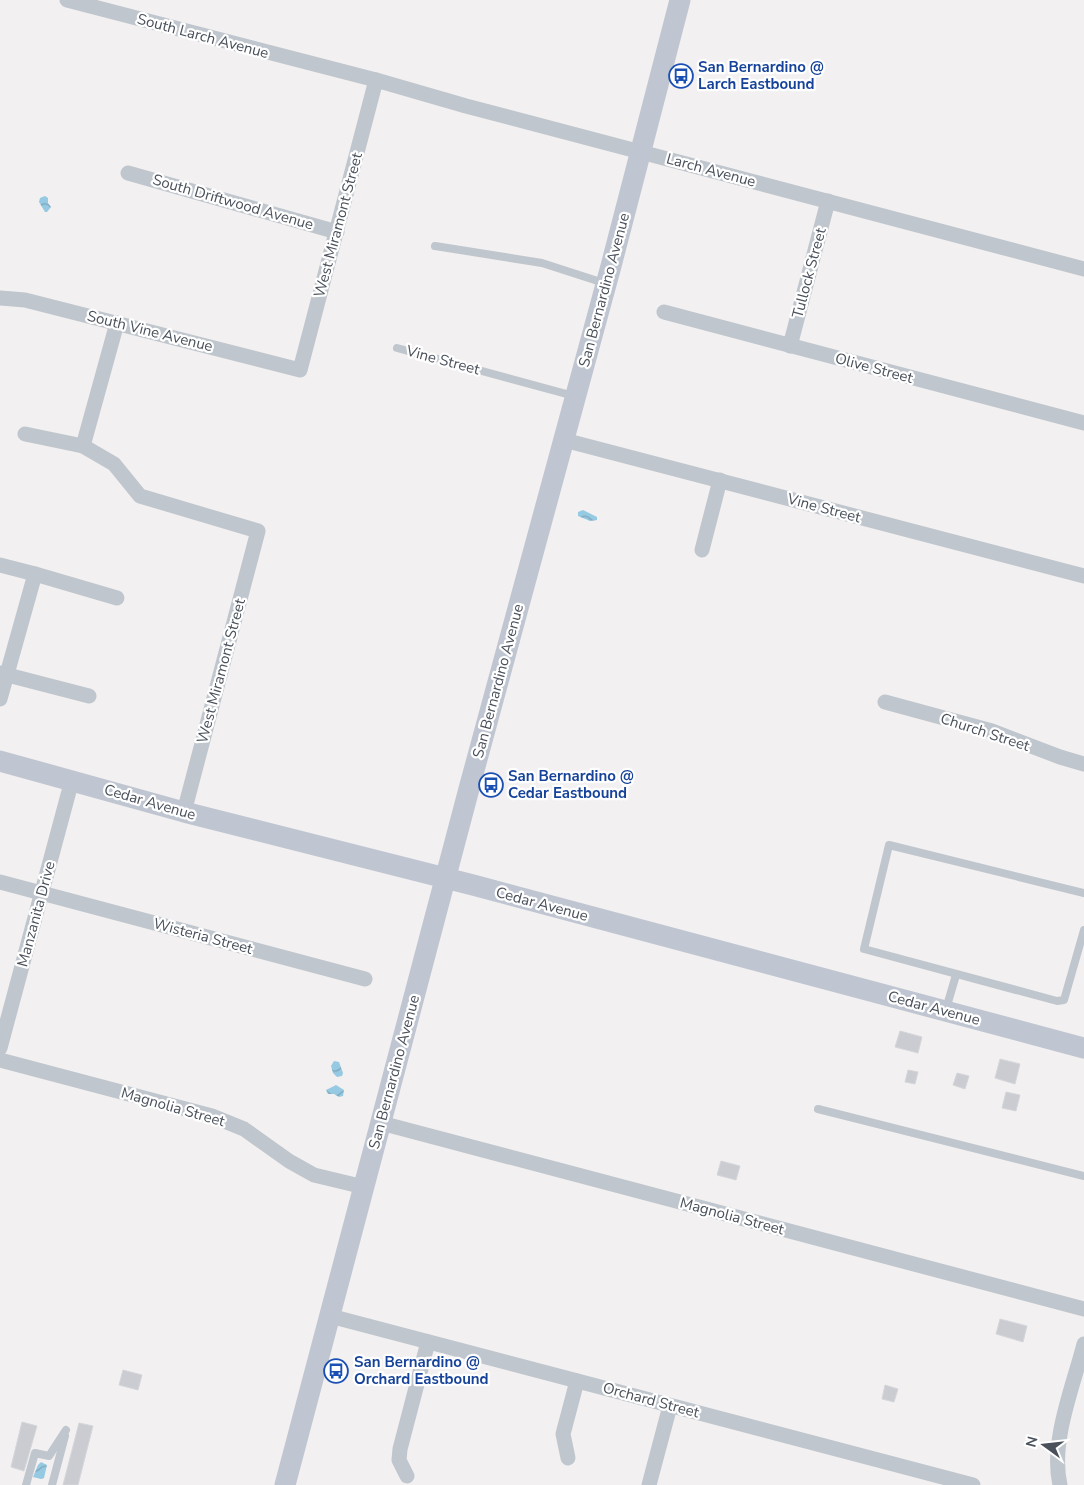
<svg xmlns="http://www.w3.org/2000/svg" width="1084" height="1485" viewBox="0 0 1084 1485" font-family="'Nunito Sans',sans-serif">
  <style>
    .water { fill: url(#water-waves) }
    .building { fill: #cbccd2; stroke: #d5d6da }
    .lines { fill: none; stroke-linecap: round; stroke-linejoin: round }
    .service { stroke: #c0c6cd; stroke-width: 8 }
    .minor { stroke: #c0c6cd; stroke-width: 15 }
    .secondary { stroke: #c0c6d1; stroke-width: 21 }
    .labels { text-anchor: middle; stroke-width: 4.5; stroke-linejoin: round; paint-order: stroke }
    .street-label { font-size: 15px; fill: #4a515b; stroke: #fff }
    .transit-label { font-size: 15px; font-weight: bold; fill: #164399; stroke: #fff; text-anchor: start }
  </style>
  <defs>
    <pattern id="water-waves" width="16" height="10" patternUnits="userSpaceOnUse" patternTransform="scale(1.25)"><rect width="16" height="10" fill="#96c9e2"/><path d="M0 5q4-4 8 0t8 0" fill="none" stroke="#7ca6ba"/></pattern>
  </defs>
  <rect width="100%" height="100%" fill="#f2f0f0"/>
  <g class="water">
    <polygon points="45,196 48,198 48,203 51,207 47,212 45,212 39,202 40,198"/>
    <polygon points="583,510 597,517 597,520 590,521 578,516 578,512"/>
    <polygon points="334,1061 339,1062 343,1073 342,1076 337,1077 333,1073 331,1066"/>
    <polygon points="336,1085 344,1090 343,1096 339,1097 334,1094 328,1094 326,1090"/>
    <polygon points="41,1462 47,1465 44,1478 41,1479 33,1477 38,1465"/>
  </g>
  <g class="building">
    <polygon points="900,1031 922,1037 918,1053 895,1047"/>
    <polygon points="1000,1059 1020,1064 1015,1084 995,1078"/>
    <polygon points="908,1070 918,1072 915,1084 905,1082"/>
    <polygon points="957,1073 969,1076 965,1089 953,1085"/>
    <polygon points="1006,1092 1020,1095 1016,1111 1002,1108"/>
    <polygon points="721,1161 740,1166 736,1180 717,1175"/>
    <polygon points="1000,1319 1027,1326 1023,1342 996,1334"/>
    <polygon points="123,1370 142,1375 138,1390 119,1385"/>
    <polygon points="885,1385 898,1389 894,1402 882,1399"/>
    <polygon points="22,1422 37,1426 24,1471 11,1467"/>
    <polygon points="79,1423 93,1426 78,1485 63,1485"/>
  </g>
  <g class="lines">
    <g class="service">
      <polyline points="435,246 542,263 604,283"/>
      <polyline points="397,348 574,396"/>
      <polyline points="1084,893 889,845 864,949 1057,1001 1064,1000 1084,930"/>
      <polyline points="946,1009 956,975"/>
      <polyline points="818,1109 1084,1176"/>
      <polyline points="26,1485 35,1453 49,1456 66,1430"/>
      <polyline points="52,1485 65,1436"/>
    </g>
    <g class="minor">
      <polyline points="67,0 376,80 466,106 1084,269"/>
      <polyline points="128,173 337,232"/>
      <polyline points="0,298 25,300 300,370 376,80"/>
      <polyline points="664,312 1084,423"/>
      <polyline points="790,346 828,201"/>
      <polyline points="25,434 83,446 114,464 140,496 258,531 184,812"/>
      <polyline points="564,440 1084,576"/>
      <polyline points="83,446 117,323"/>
      <polyline points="702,550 720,480"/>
      <polyline points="0,565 35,574 0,699"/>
      <polyline points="35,574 117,598"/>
      <polyline points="0,673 89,696"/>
      <polyline points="885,702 992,731 1060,757 1084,764"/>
      <polyline points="0,882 365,979"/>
      <polyline points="0,1048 72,780"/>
      <polyline points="0,1060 212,1116 244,1129 289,1161 314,1175 364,1187"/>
      <polyline points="381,1123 1084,1309"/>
      <polyline points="330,1316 973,1485"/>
      <polyline points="568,1458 563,1434 577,1381"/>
      <polyline points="407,1476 399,1460 400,1449 428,1342"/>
      <polyline points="649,1485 670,1406"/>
      <path d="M 1060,1485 C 1050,1442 1073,1387 1084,1344"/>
    </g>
    <g class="secondary">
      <polyline points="0,761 184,812 473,885 1084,1048"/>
      <polyline points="285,1485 470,785 611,266 680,0"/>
    </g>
  </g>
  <defs>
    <g id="bus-ring" transform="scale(1.25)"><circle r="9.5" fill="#fff" stroke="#1a4fb4" stroke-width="1.5"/><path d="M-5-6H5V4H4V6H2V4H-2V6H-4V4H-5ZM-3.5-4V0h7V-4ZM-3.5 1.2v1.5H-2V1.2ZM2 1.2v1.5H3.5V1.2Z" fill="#1a4fb4"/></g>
  </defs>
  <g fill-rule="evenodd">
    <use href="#bus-ring" x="681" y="76"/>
    <use href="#bus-ring" x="491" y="785"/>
    <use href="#bus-ring" x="336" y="1371"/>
  </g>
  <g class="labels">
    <g class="street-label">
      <text transform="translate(203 36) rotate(15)" y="5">South Larch Avenue</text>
      <text transform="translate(711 170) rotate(15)" y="5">Larch Avenue</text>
      <text transform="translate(233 202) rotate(16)" y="5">South Driftwood Avenue</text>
      <text transform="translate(338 225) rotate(-75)" y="5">West Miramont Street</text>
      <text transform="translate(809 273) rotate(-75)" y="5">Tullock Street</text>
      <text transform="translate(604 290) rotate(-75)" y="5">San Bernardino Avenue</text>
      <text transform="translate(150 331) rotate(14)" y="5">South Vine Avenue</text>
      <text transform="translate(443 360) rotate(15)" y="5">Vine Street</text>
      <text transform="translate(874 368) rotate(15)" y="5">Olive Street</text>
      <text transform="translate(824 508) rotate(15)" y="5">Vine Street</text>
      <text transform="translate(221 671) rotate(-75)" y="5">West Miramont Street</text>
      <text transform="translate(498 681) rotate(-75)" y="5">San Bernardino Avenue</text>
      <text transform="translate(985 732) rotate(18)" y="5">Church Street</text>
      <text transform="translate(150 802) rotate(16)" y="5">Cedar Avenue</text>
      <text transform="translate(542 904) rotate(15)" y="5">Cedar Avenue</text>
      <text transform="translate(36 914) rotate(-75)" y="5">Manzanita Drive</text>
      <text transform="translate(203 936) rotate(15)" y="5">Wisteria Street</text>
      <text transform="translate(934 1008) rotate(15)" y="5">Cedar Avenue</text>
      <text transform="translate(394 1072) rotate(-75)" y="5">San Bernardino Avenue</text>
      <text transform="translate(173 1107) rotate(16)" y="5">Magnolia Street</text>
      <text transform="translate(732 1216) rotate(15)" y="5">Magnolia Street</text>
      <text transform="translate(651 1400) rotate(15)" y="5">Orchard Street</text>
    </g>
    <g class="transit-label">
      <text x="698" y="72">San Bernardino @<tspan x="698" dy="17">Larch Eastbound</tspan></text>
      <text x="508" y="781">San Bernardino @<tspan x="508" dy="17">Cedar Eastbound</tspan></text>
      <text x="354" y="1367">San Bernardino @<tspan x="354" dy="17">Orchard Eastbound</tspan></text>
    </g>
  </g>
  <g transform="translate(1044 1445) rotate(285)" stroke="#ffffff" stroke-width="4" paint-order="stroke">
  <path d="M0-4L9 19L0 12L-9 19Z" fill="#4a515b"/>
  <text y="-8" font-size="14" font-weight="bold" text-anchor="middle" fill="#4a515b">N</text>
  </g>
</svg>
